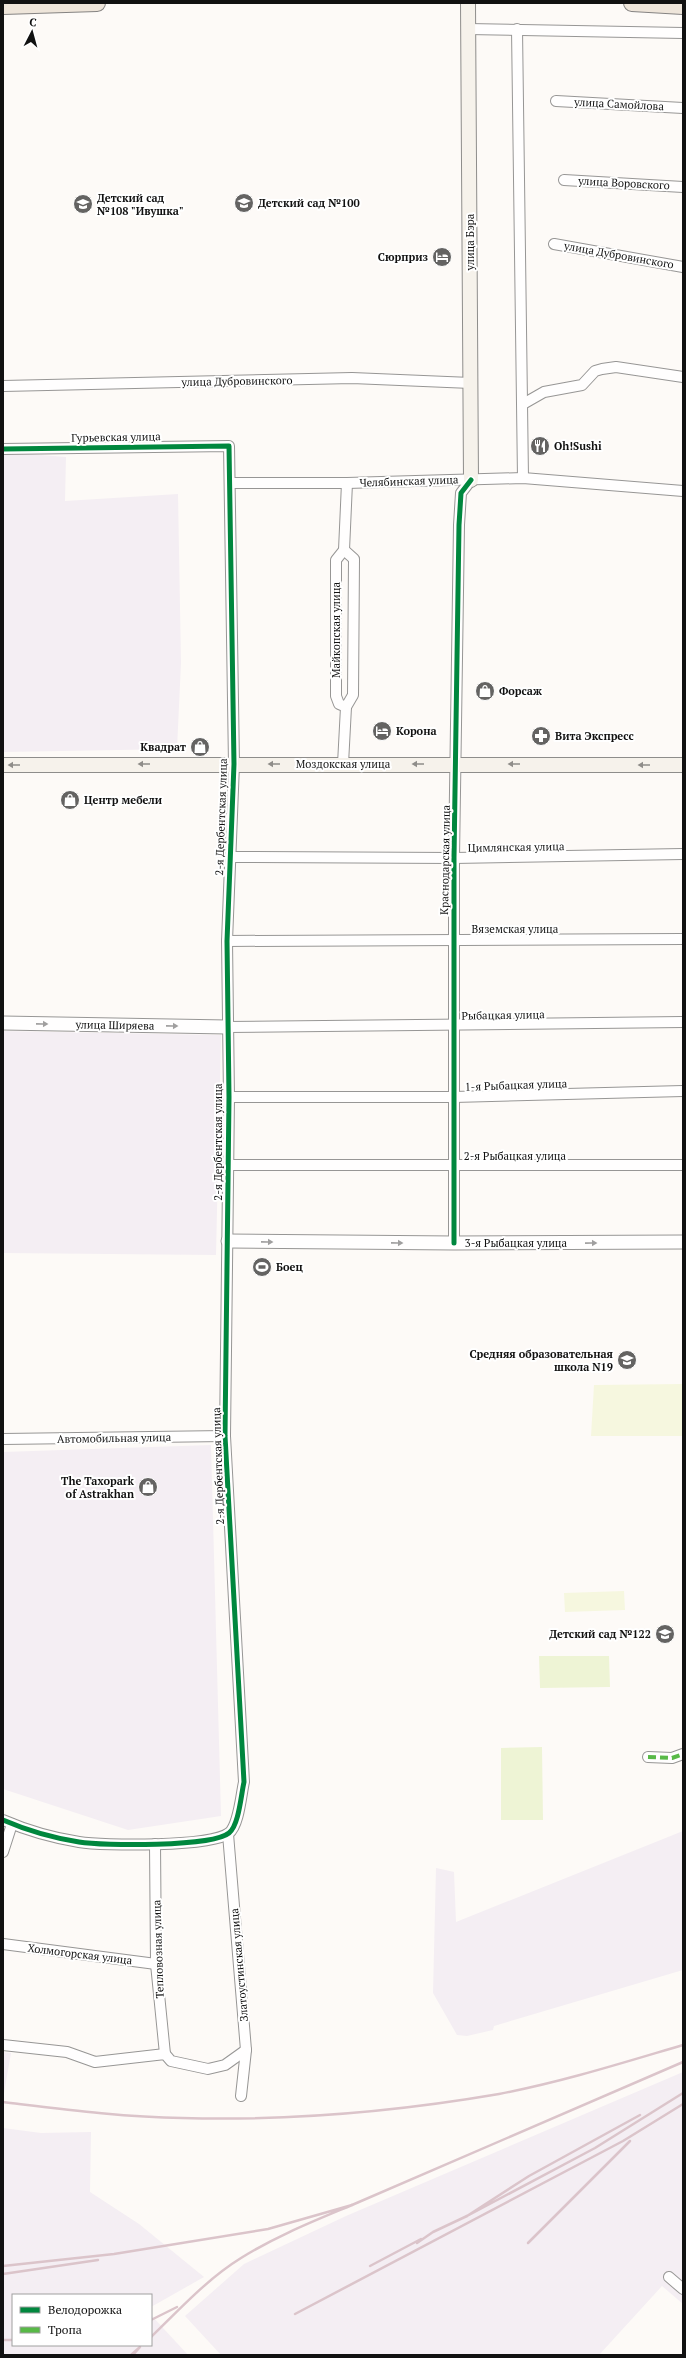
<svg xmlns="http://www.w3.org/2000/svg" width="686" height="2358" viewBox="0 0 686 2358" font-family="'PT Serif',serif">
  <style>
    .industrial { fill: #f4eef3 }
    .green { fill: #eef4d5 }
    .pitch { fill: #f6f7df }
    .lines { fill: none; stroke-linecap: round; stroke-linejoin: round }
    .minor-casing { stroke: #979695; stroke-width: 12 }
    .tertiary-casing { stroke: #979695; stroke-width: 15 }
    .secondary-casing { stroke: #8e8d8b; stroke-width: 16 }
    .primary-casing { stroke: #858382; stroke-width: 18 }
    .minor { stroke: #fffefe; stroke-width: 10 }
    .tertiary { stroke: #fffefe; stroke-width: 13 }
    .secondary { stroke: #f6f2eb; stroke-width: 14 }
    .primary { stroke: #eee5da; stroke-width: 16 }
    .rail { stroke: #dbc4ca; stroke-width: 2.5 }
    .quiet { stroke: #58b947; stroke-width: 4; stroke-dasharray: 8 4; stroke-linecap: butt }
    .cycleway-casing { stroke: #fff; stroke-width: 8 }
    .cycleway { stroke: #00873e; stroke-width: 5 }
    .oneway { fill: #8f8d89 }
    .oneway2 { fill: #a09f9f }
    .labels { text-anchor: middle; stroke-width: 4; stroke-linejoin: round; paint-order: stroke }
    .street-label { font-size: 11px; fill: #111; stroke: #fff }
    .poi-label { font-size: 11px; font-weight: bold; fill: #111; stroke: #fff; text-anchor: start }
  </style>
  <rect width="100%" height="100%" fill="#fdfaf7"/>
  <g class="industrial">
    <polygon points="3,452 66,457 65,501 178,494 181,663 177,749 3,752"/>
    <polygon points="3,1031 221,1035 216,1255 3,1253"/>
    <polygon points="211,1445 221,1816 128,1830 3,1789 3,1452"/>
    <polygon points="683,1831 683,1970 494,2026 493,2030 467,2036 457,2035 433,1993 436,1868 454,1872 456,1922"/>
    <polygon points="3,2052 11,2053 4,2093 3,2093"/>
    <polygon points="683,2072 683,2304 662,2286 599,2355 221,2355 185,2316 244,2264 346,2216"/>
    <polygon points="3,2128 41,2133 91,2132 90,2192 139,2224 204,2277 151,2307 151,2295 13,2295 13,2345 151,2345 151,2315 188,2355 3,2355"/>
  </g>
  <g class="green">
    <polygon points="539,1656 609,1656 610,1687 540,1688"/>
    <polygon points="542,1747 543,1820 501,1820 501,1748"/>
  </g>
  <g class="pitch">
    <polygon points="683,1384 683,1436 591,1436 594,1385"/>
    <polygon points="624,1591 625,1610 565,1612 564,1593"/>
  </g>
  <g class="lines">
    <g class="minor-casing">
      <g id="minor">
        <polyline points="468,29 683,33"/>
        <polyline points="517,29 523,478"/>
        <polyline points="556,101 683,108"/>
        <polyline points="564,180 683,187"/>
        <polyline points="554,244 683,267"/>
        <polyline points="3,386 352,378 471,383"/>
        <polyline points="523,404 544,392 582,385 595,371 602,369 616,367 683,377"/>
        <path d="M 3,449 L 229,446 L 234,764 L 227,941 L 229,1097 L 225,1436 L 244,1782 C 241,1795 239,1825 229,1833 C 212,1847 103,1846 79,1842 C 54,1838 26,1830 3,1820"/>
        <polyline points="231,483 347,483 523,478 683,491"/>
        <polyline points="346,707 353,695 354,559 344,550 347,483"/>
        <polyline points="343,764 346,707 339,704 336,696 336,560 344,550"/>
        <polyline points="230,857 454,858 683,854"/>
        <polyline points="227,941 683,939"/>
        <polyline points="227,1027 683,1022"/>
        <polyline points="229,1097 454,1097 683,1091"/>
        <polyline points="228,1165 683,1165"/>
        <polyline points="454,1243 454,858 459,525 461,493 471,480"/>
        <polyline points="3,1439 225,1436"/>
        <polyline points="648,1757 672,1758 683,1754"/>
        <polyline points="228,1834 246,2050 241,2096"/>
        <polyline points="155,1844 156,1964 165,2054"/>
        <polyline points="3,1852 12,1824"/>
        <polyline points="3,1944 156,1964"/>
        <polyline points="3,2045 67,2052 95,2062 165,2054 171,2061 208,2069 225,2065 246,2050"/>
        <polyline points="669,2277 683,2289"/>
      </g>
    </g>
    <g class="tertiary-casing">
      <g id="tertiary">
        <polyline points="3,1023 227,1027"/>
        <polyline points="228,1241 454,1243 683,1242"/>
      </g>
    </g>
    <g class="secondary-casing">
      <g id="secondary">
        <polyline points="468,3 471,480"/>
        <polyline points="3,765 683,765"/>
      </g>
    </g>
    <g class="primary-casing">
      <g id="primary">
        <polyline points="632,3 683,6"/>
        <polyline points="3,6 97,3"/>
      </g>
    </g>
    <use href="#minor" class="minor"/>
    <use href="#tertiary" class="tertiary"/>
    <use href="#secondary" class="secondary"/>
    <use href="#primary" class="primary"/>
    <g class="rail">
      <path d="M 3,2102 C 62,2109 123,2117 182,2118 C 289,2121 394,2112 499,2094 C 562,2082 622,2063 683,2045"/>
      <polyline points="640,2115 529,2176 467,2216 595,2148 683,2093"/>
      <polyline points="352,2205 683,2062"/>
      <polyline points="417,2243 433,2232 467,2216"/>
      <polyline points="528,2243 630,2141"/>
      <path d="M 3,2266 L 114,2254 L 268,2229 L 352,2205 C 314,2221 276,2236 241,2258 C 207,2279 179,2310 151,2337"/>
      <polyline points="370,2266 421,2239"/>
      <polyline points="3,2274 98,2260"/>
      <polyline points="295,2314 623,2141 683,2104"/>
      <polyline points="151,2320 177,2307"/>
      <polyline points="3,2340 13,2340"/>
      <polyline points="131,2355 140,2347 133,2355"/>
    </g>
    <polyline class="quiet" points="648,1757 672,1758 683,1754"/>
    <g class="cycleway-casing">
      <g id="cycleway">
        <path d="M 3,449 L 229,446 L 234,764 L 227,941 L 229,1097 L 225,1436 L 244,1782 C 241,1795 239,1825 229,1833 C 212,1847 103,1846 79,1842 C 54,1838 26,1830 3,1820"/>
        <polyline points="454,1243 454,858 459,525 461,493 471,480"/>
      </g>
    </g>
    <use href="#cycleway" class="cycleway"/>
  </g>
  <defs><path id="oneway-solid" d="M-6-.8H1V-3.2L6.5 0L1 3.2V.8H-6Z"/></defs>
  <g class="oneway">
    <use href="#oneway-solid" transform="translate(144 764) rotate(180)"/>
    <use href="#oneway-solid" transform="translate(274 764) rotate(180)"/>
    <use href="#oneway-solid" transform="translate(418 764) rotate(180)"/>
    <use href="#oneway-solid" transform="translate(514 764) rotate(-180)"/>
    <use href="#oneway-solid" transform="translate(14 765) rotate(180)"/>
    <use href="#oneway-solid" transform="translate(644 765) rotate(-180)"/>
  </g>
  <g class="oneway2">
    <use href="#oneway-solid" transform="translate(42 1024) rotate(1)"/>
    <use href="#oneway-solid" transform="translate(172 1026) rotate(1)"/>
    <use href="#oneway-solid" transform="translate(267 1242) rotate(1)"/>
    <use href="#oneway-solid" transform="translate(397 1243) rotate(1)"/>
    <use href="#oneway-solid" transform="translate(591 1243) rotate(-1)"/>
  </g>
  <defs>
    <g id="school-disc" transform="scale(1)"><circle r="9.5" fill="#646362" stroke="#fff"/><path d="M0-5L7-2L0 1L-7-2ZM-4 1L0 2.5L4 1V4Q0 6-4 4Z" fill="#fff"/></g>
    <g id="hotel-disc" transform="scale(1)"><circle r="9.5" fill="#646362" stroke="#fff"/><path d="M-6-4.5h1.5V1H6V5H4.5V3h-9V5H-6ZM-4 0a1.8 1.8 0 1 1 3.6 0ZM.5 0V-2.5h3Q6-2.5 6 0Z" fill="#fff"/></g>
    <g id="restaurant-disc" transform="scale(1)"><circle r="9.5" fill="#646362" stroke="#fff"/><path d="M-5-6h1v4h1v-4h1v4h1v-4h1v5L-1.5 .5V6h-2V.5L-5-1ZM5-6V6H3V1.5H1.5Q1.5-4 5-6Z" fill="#fff"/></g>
    <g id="shop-disc" transform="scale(1)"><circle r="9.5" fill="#646362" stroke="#fff"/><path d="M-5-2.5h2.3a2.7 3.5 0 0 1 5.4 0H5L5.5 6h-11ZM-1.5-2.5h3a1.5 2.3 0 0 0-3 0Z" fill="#fff"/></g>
    <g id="pharmacy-disc" transform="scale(1)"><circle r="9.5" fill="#646362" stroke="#fff"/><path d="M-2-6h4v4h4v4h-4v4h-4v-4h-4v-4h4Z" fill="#fff"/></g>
    <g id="stadium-disc" transform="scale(1)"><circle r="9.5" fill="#646362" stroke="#fff"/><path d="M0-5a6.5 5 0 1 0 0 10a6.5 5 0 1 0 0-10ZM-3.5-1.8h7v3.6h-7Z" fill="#fff"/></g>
  </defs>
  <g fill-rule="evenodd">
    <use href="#school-disc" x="244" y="203"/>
    <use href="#school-disc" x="83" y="204"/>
    <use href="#hotel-disc" x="442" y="257"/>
    <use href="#restaurant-disc" x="540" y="446"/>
    <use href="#shop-disc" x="485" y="691"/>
    <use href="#hotel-disc" x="382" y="731"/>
    <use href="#pharmacy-disc" x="541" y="736"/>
    <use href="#shop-disc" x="200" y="747"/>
    <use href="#shop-disc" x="70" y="800"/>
    <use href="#stadium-disc" x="262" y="1267"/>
    <use href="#school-disc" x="627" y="1360"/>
    <use href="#shop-disc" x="148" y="1487"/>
    <use href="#school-disc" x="665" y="1634"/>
  </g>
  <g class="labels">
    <g class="street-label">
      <text transform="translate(619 104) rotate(3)" y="4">улица Самойлова</text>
      <text transform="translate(624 183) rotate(3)" y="4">улица Воровского</text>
      <text transform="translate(470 242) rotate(-90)" y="4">улица Бэра</text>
      <text transform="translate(619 255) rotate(10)" y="4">улица Дубровинского</text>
      <text transform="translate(237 381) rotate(-1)" y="4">улица Дубровинского</text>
      <text transform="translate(116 437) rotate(-1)" y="4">Гурьевская улица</text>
      <text transform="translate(409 481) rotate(-2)" y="4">Челябинская улица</text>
      <text transform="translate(336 630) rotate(-90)" y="4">Майкопская улица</text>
      <text x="343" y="768">Моздокская улица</text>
      <text transform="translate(221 817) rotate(-88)" y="4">2-я Дербентская улица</text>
      <text transform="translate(516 847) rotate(-1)" y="4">Цимлянская улица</text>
      <text transform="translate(445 860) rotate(-89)" y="4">Краснодарская улица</text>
      <text x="515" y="933">Вяземская улица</text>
      <text transform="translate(503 1015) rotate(-1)" y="4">Рыбацкая улица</text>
      <text transform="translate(115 1025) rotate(1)" y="4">улица Ширяева</text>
      <text transform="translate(516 1085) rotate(-2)" y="4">1-я Рыбацкая улица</text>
      <text transform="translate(218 1142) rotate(-90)" y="4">2-я Дербентская улица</text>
      <text x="515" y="1160">2-я Рыбацкая улица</text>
      <text x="516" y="1247">3-я Рыбацкая улица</text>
      <text transform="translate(114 1438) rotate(-1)" y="4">Автомобильная улица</text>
      <text transform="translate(218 1466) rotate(-92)" y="4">2-я Дербентская улица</text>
      <text transform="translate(158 1949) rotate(-92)" y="4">Тепловозная улица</text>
      <text transform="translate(80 1954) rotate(7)" y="4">Холмогорская улица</text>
      <text transform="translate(239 1965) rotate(-95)" y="4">Златоустинская улица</text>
    </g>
    <g class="poi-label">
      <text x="97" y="202">Детский сад<tspan x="97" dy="13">№108 "Ивушка"</tspan></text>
      <text x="258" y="207">Детский сад №100</text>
      <text x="428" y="261" text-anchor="end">Сюрприз</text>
      <text x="554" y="450">Oh!Sushi</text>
      <text x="499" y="695">Форсаж</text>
      <text x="396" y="735">Корона</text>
      <text x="555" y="740">Вита Экспресс</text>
      <text x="186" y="751" text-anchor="end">Квадрат</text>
      <text x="84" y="804">Центр мебели</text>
      <text x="276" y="1271">Боец</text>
      <text x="613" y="1358" text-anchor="end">Средняя образовательная<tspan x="613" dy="13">школа N19</tspan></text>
      <text x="134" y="1485" text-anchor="end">The Taxopark<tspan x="134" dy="13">of Astrakhan</tspan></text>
      <text x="651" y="1638" text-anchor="end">Детский сад №122</text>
    </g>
  </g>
  <rect width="686" height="2358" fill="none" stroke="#111111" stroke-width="8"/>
  <rect x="12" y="2294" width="140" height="52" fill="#ffffff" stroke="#a0a0a0"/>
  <rect x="20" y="2307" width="20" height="6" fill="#00873e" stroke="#a0a0a0"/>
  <text x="48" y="2314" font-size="12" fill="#111111">Велодорожка</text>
  <rect x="20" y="2327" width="20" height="6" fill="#58b947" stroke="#a0a0a0"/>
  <text x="48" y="2334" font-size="12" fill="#111111">Тропа</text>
  <g transform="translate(32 32) rotate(6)" stroke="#ffffff" stroke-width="3" paint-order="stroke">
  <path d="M0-3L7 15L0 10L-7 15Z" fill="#111111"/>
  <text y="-6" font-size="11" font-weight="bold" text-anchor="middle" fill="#111111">С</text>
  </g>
</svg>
